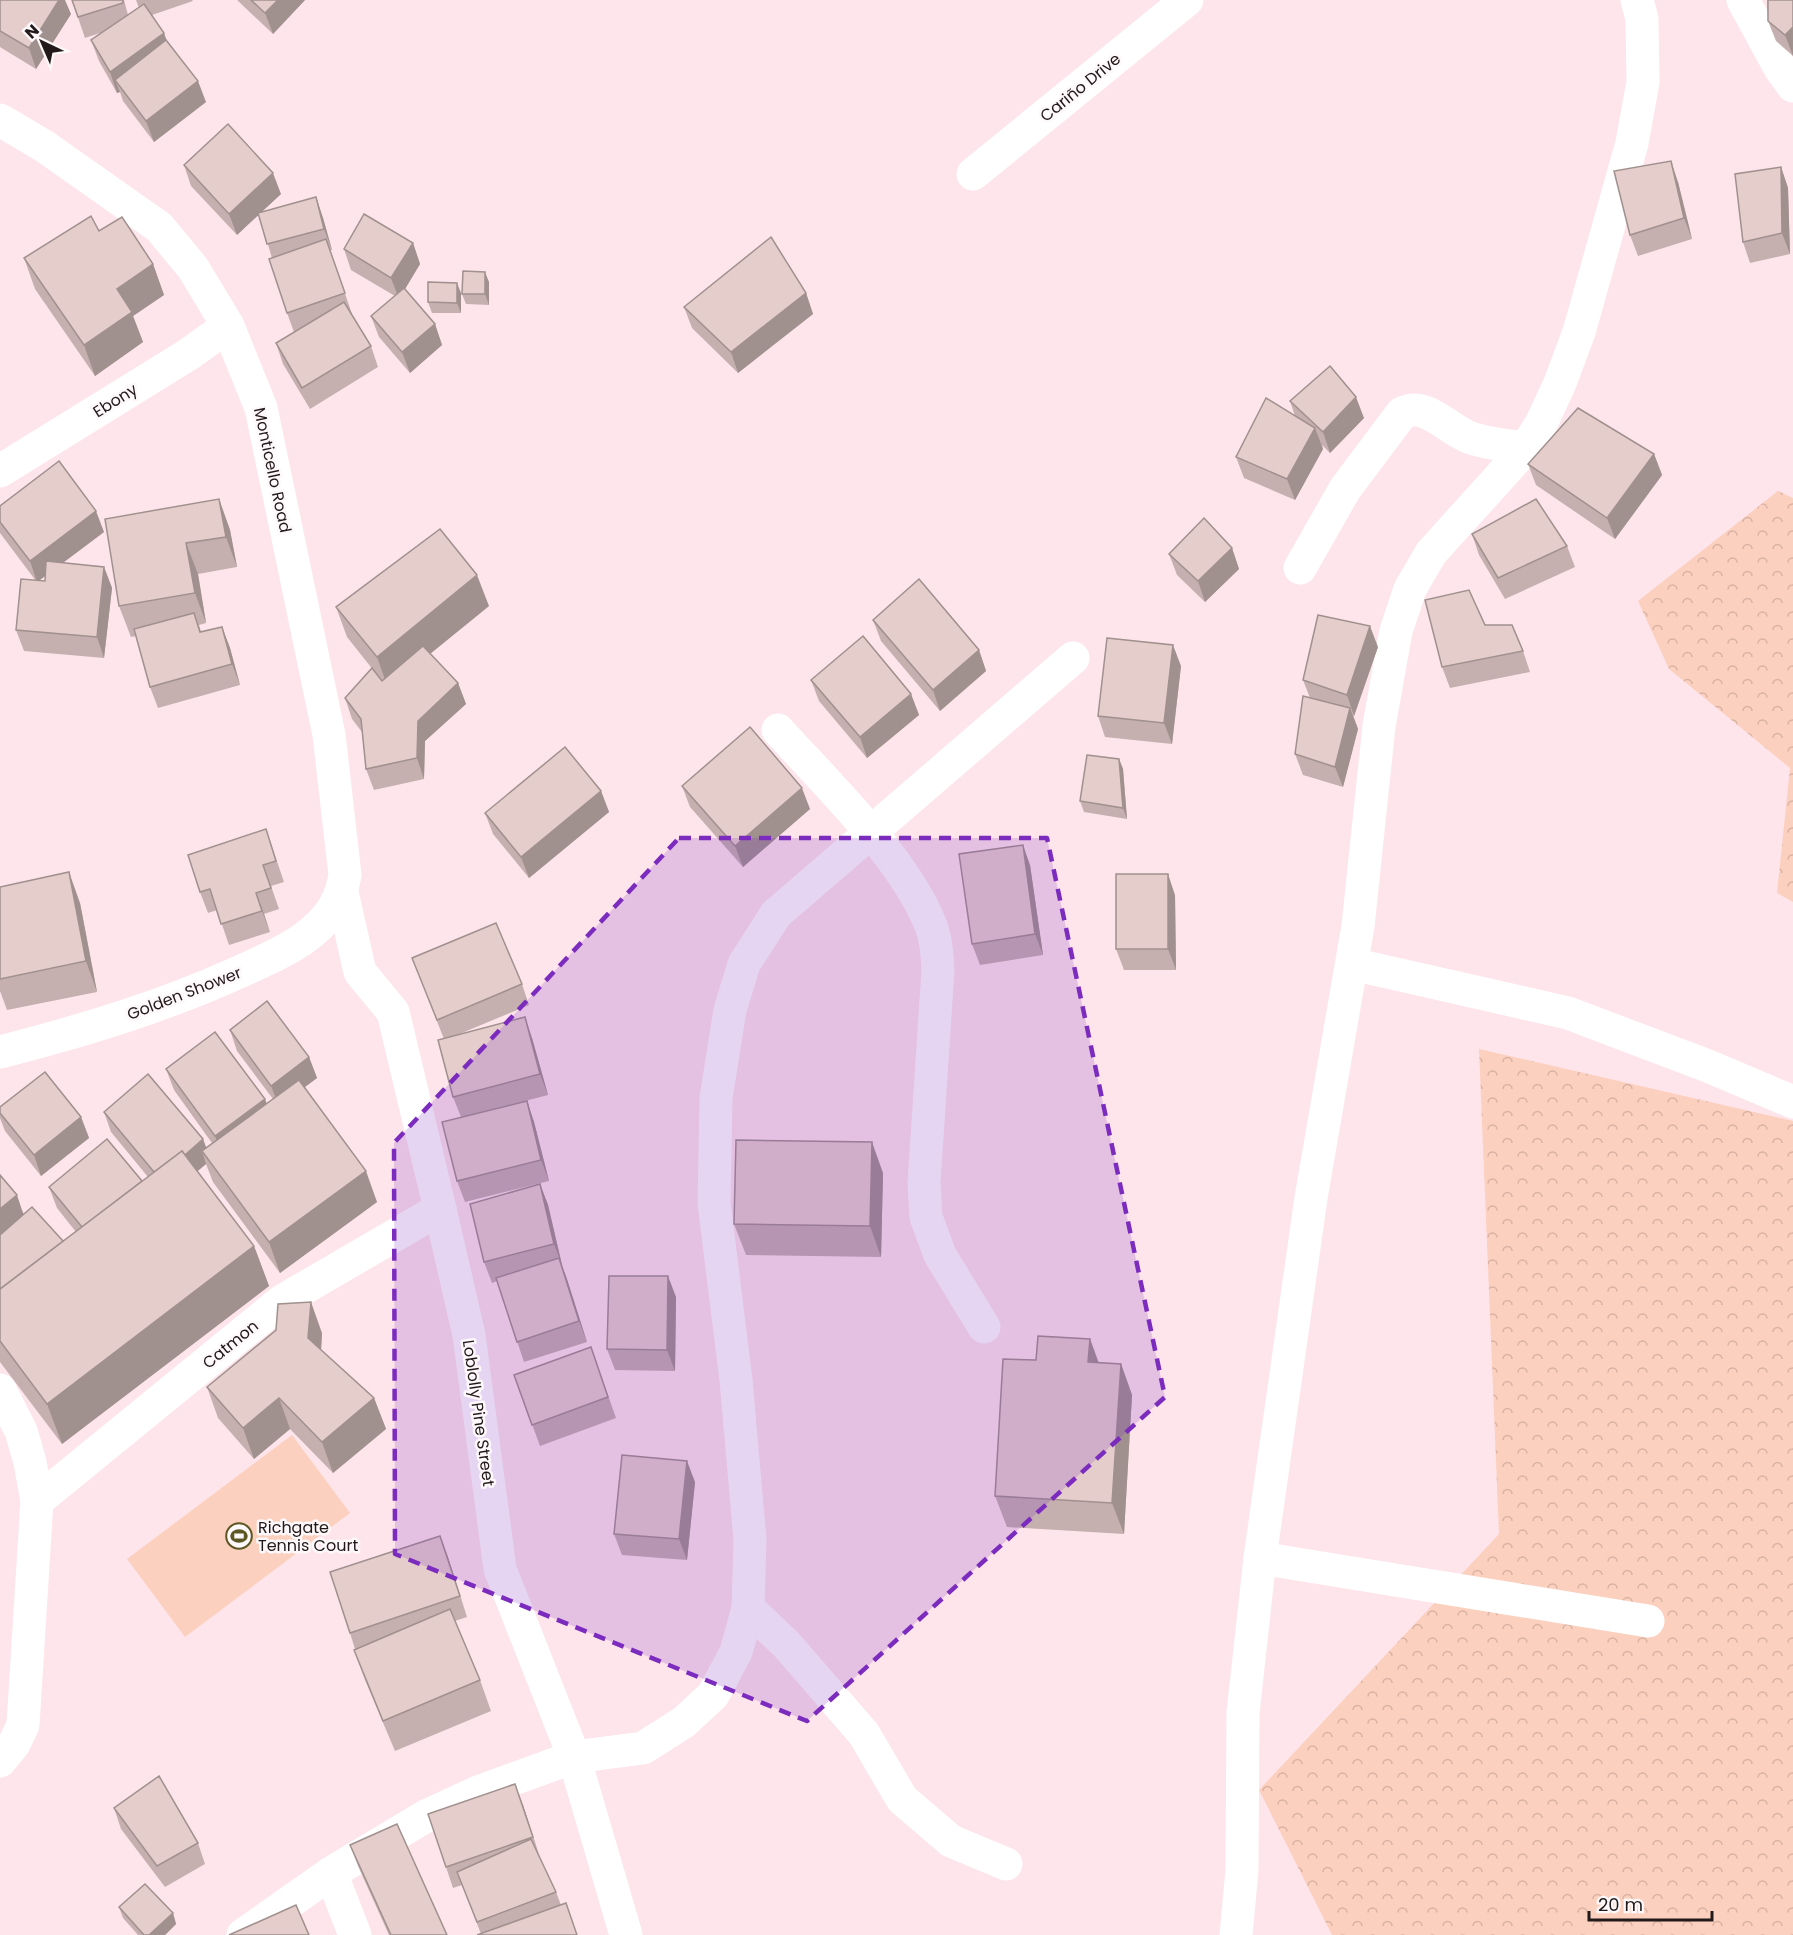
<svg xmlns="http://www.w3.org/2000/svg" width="1793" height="1935" viewBox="0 0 1793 1935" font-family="Poppins,sans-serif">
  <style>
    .green { fill: #fcd0be }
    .forest { fill: url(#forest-crowns) }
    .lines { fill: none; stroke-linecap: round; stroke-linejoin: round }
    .minor { stroke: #fff; stroke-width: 33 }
    .major { stroke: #fff; stroke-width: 33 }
    .wall { fill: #c5b0af; fill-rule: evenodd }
    .shaded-wall { fill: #a0908e }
    .building { fill: #e5cdcb; stroke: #a0908e; stroke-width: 1.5 }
    .marked { fill: #7b2cbf; fill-opacity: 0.2; stroke: #7b2cbf; stroke-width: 4.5; stroke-dasharray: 12 8; stroke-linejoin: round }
    .labels { text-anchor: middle; stroke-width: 5; stroke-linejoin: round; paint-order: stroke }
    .street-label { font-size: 16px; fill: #22191b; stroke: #fdf8f9 }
    .poi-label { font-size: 16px; fill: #22191b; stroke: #fdf8f9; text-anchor: start }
  </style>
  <defs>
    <pattern id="forest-crowns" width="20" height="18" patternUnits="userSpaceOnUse" patternTransform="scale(1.5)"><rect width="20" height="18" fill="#fcd0be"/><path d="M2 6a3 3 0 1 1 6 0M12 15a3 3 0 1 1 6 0" fill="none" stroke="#d8b2a3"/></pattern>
  </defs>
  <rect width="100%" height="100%" fill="#fee5eb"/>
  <polygon class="green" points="292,1435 350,1513 185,1637 127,1559"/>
  <g class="forest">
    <polygon points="1778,491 1793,498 1793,902 1777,893 1790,768 1669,669 1638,601"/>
    <polygon points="1479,1049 1793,1121 1793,1935 1332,1935 1259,1790 1499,1534"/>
  </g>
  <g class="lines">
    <g class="minor">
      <polyline points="1743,0 1780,68 1793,86"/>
      <polyline points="973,174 1187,0"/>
      <polyline points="0,471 189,354 228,326"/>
      <path d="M 1300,568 L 1345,489 L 1402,413 C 1428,400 1450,433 1474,439 C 1491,444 1509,446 1526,448"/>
      <path d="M 778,730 C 826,783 901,855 929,921 C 936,936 937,953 938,970 L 924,1183 L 926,1217 L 940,1255 L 984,1327"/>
      <polyline points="342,892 360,972 393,1012 440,1209 469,1335 500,1569 574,1757 626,1935"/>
      <polyline points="1352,964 1568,1013 1708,1066 1793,1102"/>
      <polyline points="0,1390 21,1431 30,1462 37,1501 23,1725 14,1744 0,1761"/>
      <polyline points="37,1501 282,1301 440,1209"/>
      <polyline points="1260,1558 1648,1621"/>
      <polyline points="748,1608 787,1645 864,1734 902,1799 951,1841 1006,1864"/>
      <polyline points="331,1873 355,1935"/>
      <polyline points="243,1935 331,1873 426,1816 478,1792 574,1757 643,1748 684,1722 713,1695 736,1652 748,1608 750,1540 736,1380 714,1203 716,1098 730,1010 744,964 776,914 1073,658"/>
      <polyline points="1236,1935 1242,1870 1243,1713 1260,1558 1311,1198 1358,926 1379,726 1396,631 1410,589 1431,553 1526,448 1542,422 1560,383 1579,332 1632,143 1643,82 1642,19 1637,0"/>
    </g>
    <path class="major" d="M 0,120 L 44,146 L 159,227 L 193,268 L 228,326 L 261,408 L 329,735 L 345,875 C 342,891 338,904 327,917 C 305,944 270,958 239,972 C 162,1007 82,1031 0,1052"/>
  </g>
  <g class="wall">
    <polygon points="0,0 71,14 36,69 0,47"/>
    <polygon points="72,0 124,0 128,15 139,8 136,0 192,0 193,1 152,15 164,33 167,41 206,102 154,142 123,101 120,92 117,93 99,61 91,40 100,33 85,38"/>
    <polygon points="237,0 305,0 273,34"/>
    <polygon points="1767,0 1793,0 1793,56 1776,41 1768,21"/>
    <polygon points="184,165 281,194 261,212 316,197 323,218 332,250 330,250 352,314 351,314 371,346 378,367 310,409 283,364 276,343 294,332 287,313 272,258 259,214 237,235 191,186"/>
    <polygon points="1781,167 1788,188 1790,254 1750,263 1743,242"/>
    <polygon points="1678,182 1692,239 1638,256 1630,235"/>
    <polygon points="99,231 153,264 164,295 133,316 143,342 95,376 35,289 24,258"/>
    <polygon points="413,243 420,264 405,289 435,324 442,345 410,373 379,337 371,316 395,296 351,270 344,249"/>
    <polygon points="489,282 489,305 466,304 462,294"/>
    <polygon points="461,293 461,313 432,313 428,302"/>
    <polygon points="806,293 813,314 738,373 692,328 684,307"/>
    <polygon points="1290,401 1364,418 1330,453 1322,445 1323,449 1295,500 1244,478 1236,457 1295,416"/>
    <polygon points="1654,454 1662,475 1615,539 1536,485 1528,464"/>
    <polygon points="219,499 230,530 237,567 198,574 206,623 199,625 201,632 222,627 230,648 240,685 158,708 150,687 136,636 131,637 119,606"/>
    <path d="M 0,506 L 104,532 L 63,563 L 104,567 L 112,588 L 104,658 L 24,651 L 16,630 L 36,581 L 0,533 ZM 45,576 L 45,581 L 39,581 Z"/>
    <polygon points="1472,534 1567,546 1575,567 1505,599 1479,555"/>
    <polygon points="1232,548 1239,569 1205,602 1177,575 1169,554"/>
    <polygon points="489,606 430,654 458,683 466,704 425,741 424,779 374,790 366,769 362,732 352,719 345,698 382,681 347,637 336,607"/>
    <polygon points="873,620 979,650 986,671 940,711 881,641"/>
    <polygon points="1485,625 1523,651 1530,672 1450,688 1442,667"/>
    <polygon points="1378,647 1354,716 1353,715 1358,729 1343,787 1303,775 1295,754 1310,698 1303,680"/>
    <polygon points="1181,666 1172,744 1105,737 1098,716"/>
    <polygon points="811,680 911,694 919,715 867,758 819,701"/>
    <polygon points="1119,759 1123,769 1127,819 1084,812 1080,801"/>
    <polygon points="682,786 810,809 743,867 690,807"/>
    <polygon points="601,791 609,812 529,878 493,834 485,813"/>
    <polygon points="266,829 284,882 271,886 279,909 264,914 270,932 229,945 217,910 208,913 200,892"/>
    <polygon points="1030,865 1043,955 980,965 972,944"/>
    <polygon points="0,887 80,903 97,992 7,1010 0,991"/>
    <polygon points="1175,895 1176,970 1124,970 1116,949"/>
    <polygon points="412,958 522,984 529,1005 457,1035 532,1038 548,1095 487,1111 527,1101 534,1122 549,1181 465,1202 457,1181 461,1117 453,1097 444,1039"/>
    <polygon points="230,1030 309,1057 317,1078 305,1087 377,1202 280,1273 213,1182 206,1164 197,1171 254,1246 269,1286 62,1444 0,1362 0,1175 24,1214 63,1241 76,1232 57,1208 49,1187 142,1181 148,1177 111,1132 104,1112 203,1139 206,1148 212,1143 174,1090 166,1069 267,1103 273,1099 237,1051"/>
    <polygon points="0,1107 81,1117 89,1138 41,1176 5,1131 0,1118"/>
    <polygon points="883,1173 881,1257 746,1255 734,1224"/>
    <polygon points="540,1184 548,1205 562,1265 587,1342 524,1362 497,1281 492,1283 484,1262"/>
    <polygon points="676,1297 675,1371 615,1370 607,1349"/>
    <polygon points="322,1333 321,1350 374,1398 386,1429 333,1473 290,1429 254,1459 218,1418 207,1387"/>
    <polygon points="1090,1339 1099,1363 1121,1364 1132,1395 1124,1534 1007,1527 995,1496 1036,1360"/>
    <polygon points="591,1347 616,1418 540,1446 514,1375"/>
    <polygon points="695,1482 687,1560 622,1555 614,1534"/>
    <polygon points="440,1536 467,1617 455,1621 480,1680 491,1711 395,1751 365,1680 354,1650 355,1649 350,1633"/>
    <polygon points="523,1805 540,1858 556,1892 561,1905 481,1934 462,1885 453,1888 446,1867"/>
    <polygon points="114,1808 198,1843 205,1864 165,1887 121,1829"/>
    <polygon points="350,1845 447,1935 389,1935 358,1866"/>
    <polygon points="119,1907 173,1913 176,1924 165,1935 138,1935 123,1918"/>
  </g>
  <g class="shaded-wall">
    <polygon points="59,0 65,0 71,14 36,69 29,48"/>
    <polygon points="278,0 305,0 273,34 265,13"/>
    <polygon points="1793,27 1793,56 1785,35"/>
    <polygon points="164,33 171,54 115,80 120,92 117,93 110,72"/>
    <polygon points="198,81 206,102 154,142 146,121"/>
    <polygon points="1671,161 1678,182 1692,239 1684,218"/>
    <polygon points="1781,167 1788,188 1790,254 1782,233"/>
    <polygon points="273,173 281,194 237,235 229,214"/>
    <polygon points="316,197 323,218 332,250 324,229"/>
    <polygon points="413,243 420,264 399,299 391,278"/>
    <polygon points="153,264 164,295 133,316 143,342 95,376 84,345 117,289"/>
    <polygon points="485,272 489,282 489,305 485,294"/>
    <polygon points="457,283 461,293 461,313 457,303"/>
    <polygon points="806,293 813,314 738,373 731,352"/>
    <polygon points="435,324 442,345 410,373 402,352"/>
    <polygon points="1356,397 1364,418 1330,453 1323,432"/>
    <polygon points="1315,428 1323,449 1295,500 1287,479"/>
    <polygon points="1654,454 1662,475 1615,539 1607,518"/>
    <polygon points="219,499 230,530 237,567 226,537"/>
    <polygon points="96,511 104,532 37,582 30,561"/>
    <polygon points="186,543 198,574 206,623 195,593"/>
    <polygon points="1232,548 1239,569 1205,602 1198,581"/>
    <polygon points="104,567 112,588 104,658 97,637"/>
    <polygon points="477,575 489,606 388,688 377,657"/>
    <polygon points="1370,626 1378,647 1354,716 1347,695"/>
    <polygon points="222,627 230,648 240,685 232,664"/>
    <polygon points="1173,645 1181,666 1172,744 1164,723"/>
    <polygon points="979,650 986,671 940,711 933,690"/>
    <polygon points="458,683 466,704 425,741 424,779 417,758 418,721"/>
    <polygon points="911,694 919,715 867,758 860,737"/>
    <polygon points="1350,708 1358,729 1343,787 1335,767"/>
    <polygon points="1119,759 1123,769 1127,819 1123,808"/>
    <polygon points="802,788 810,809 743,867 735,846"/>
    <polygon points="601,791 609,812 529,878 521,857"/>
    <polygon points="1023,845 1030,865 1043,955 1035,934"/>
    <polygon points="69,872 80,903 97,992 86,961"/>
    <polygon points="1168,874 1175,895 1176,970 1168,949"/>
    <polygon points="256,893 264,914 270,932 262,911"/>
    <polygon points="525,1017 532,1038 548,1095 540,1074"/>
    <polygon points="309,1057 317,1078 279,1106 271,1086"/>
    <polygon points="265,1099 273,1120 222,1157 215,1136"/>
    <polygon points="527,1101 534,1122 549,1181 541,1160"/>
    <polygon points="81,1117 89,1138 41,1176 34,1155"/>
    <polygon points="203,1139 211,1160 202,1151 206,1164 166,1198 158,1177"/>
    <polygon points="872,1142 883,1173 881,1257 870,1226"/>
    <polygon points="366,1171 377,1202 280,1273 269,1242"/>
    <polygon points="540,1184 548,1205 562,1265 554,1244"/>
    <polygon points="17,1195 24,1216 0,1236 0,1209"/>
    <polygon points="254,1246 269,1286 62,1444 47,1404"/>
    <polygon points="559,1258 567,1279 587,1342 579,1321"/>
    <polygon points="668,1276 676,1297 675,1371 667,1350"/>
    <polygon points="311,1302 322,1333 320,1369 308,1338"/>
    <polygon points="1090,1339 1101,1370 1088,1362"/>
    <polygon points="1121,1364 1132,1395 1124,1534 1112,1503"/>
    <polygon points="279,1398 290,1429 254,1459 243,1428"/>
    <polygon points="374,1398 386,1429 333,1473 322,1442"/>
    <polygon points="687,1461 695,1482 687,1560 679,1539"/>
    <polygon points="440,1536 448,1557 467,1617"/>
    <polygon points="515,1784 523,1805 540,1858 533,1837"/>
    <polygon points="173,1913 176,1924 165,1935 149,1935"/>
  </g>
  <g class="building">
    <polygon points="0,0 59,0 29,48 0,31"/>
    <polygon points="72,0 123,0 123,3 78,17"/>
    <polygon points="251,0 278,0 265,13"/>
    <polygon points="1768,0 1793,0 1793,27 1785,35 1768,21"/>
    <polygon points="144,4 164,33 110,72 91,40"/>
    <polygon points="166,40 198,81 146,121 115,80"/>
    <polygon points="228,124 273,173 229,214 184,165"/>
    <polygon points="1671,161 1684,218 1630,235 1614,171"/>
    <polygon points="1781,167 1782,233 1743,242 1735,174"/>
    <polygon points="316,197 324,229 267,244 258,213"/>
    <polygon points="364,214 413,243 391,278 344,249"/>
    <polygon points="91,216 99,231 122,217 153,264 117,289 132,312 84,345 24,258"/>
    <polygon points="771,237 806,293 731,352 684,307"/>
    <polygon points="326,239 345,293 287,313 269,259"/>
    <polygon points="463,271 485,272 485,294 462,294"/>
    <polygon points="428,282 457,283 457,303 428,302"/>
    <polygon points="404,288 435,324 402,352 371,316"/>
    <polygon points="344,302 371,346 302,388 276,343"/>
    <polygon points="1330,366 1356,397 1323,432 1290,401"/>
    <polygon points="1266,398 1315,428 1287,479 1236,457"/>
    <polygon points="1578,408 1654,454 1607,518 1528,464"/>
    <polygon points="59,461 96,511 30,561 0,522 0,506"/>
    <polygon points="219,499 226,537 186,543 195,593 119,606 105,519"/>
    <polygon points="1536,499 1567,546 1498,578 1472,534"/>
    <polygon points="1204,518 1232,548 1198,581 1169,554"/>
    <polygon points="440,529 477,575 377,657 336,607"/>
    <polygon points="46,561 104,567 97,637 16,630 21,579 45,581"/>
    <polygon points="919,579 979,650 933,690 873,620"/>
    <polygon points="1469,590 1485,625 1512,625 1523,651 1442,667 1425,600"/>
    <polygon points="194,613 200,632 222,627 232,664 150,687 134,629"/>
    <polygon points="1318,615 1370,626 1347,695 1303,680"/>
    <polygon points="863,636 911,694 860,737 811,680"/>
    <polygon points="1107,638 1173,645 1164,723 1098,716"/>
    <polygon points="423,646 458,683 418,721 417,758 366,769 361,719 345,698 372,668 382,681"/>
    <polygon points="1303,696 1350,708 1335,767 1295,754"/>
    <polygon points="750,727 802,788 735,846 682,786"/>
    <polygon points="565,747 601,791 521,857 485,813"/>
    <polygon points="1087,755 1119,759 1123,808 1080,801"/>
    <polygon points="266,829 276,861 263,865 271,888 256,893 262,911 221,924 210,889 200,892 188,855"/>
    <polygon points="1023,845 1035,934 972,944 959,854"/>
    <polygon points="69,872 86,961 0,979 0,887"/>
    <rect x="1116" y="874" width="52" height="75"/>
    <polygon points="496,923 522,984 437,1020 412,958"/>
    <polygon points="267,1001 309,1057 271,1086 230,1030"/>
    <polygon points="525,1017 540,1074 453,1097 438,1040"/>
    <polygon points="215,1032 265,1099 215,1136 166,1069"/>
    <polygon points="45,1072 81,1117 34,1155 0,1113 0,1107"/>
    <polygon points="148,1074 203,1139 185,1155 182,1151 154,1172 104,1112"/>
    <polygon points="299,1080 366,1171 269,1242 202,1151"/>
    <polygon points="527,1101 541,1160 457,1181 442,1122"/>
    <polygon points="107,1139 142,1181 82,1227 49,1187"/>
    <polygon points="736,1140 872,1142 870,1226 734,1224"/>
    <polygon points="182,1151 254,1246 47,1404 0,1341 0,1289"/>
    <polygon points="0,1175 17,1195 0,1209"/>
    <polygon points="540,1184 554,1244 484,1262 470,1204"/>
    <polygon points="32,1207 63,1241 0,1289 0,1235"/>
    <polygon points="559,1258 579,1321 517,1342 496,1278"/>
    <polygon points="609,1276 668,1276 667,1350 607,1349"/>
    <polygon points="311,1302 308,1338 374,1398 322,1442 279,1398 243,1428 207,1387 276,1330 278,1304"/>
    <polygon points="1038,1336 1090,1339 1088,1362 1121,1364 1112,1503 995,1496 1003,1359 1036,1360"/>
    <polygon points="591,1347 608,1397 532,1425 514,1375"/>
    <polygon points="622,1455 687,1461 679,1539 614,1534"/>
    <polygon points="440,1536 460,1596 350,1633 330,1572"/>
    <polygon points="450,1609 480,1680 383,1721 354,1650"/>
    <polygon points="159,1776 198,1843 157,1866 114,1808"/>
    <polygon points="515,1784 533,1837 446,1867 428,1814"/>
    <polygon points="397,1824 447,1935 391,1935 350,1845"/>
    <polygon points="531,1839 556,1892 477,1922 457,1872"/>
    <polygon points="145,1884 173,1913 149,1935 144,1935 119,1907"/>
    <polygon points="566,1903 577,1935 477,1935"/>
    <polygon points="296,1905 309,1935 229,1935"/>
  </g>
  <path class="marked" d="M 679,838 L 1047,838 L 1165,1397 L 807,1721 L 395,1554 L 394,1143 Z"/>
  <defs>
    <g id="stadium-ring" transform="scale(1.35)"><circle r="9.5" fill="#fdf8f9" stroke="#5d5724" stroke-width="1.5"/><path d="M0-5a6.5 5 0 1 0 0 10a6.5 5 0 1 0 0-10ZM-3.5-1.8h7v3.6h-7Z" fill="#5d5724"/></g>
  </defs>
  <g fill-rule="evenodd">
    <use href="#stadium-ring" x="239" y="1536"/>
  </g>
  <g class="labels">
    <g class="street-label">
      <text transform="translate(1080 87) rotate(-39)" y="6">Cariño Drive</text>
      <text transform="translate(115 400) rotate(-32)" y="6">Ebony</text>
      <text transform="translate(273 470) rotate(78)" y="6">Monticello Road</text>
      <text transform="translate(184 993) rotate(-21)" y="6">Golden Shower</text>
      <text transform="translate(230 1344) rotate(-39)" y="6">Catmon</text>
      <text transform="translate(479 1413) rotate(82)" y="6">Loblolly Pine Street</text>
    </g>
    <g class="poi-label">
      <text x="258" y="1533">Richgate<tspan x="258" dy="18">Tennis Court</tspan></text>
    </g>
  </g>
  <g transform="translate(42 42) rotate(316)" stroke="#fdf8f9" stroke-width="4.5" paint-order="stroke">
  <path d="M0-4.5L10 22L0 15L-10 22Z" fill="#22191b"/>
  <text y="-9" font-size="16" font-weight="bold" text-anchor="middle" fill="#22191b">N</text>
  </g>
  <path d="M1589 1911v9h123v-9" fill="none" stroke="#22191b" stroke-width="3"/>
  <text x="1598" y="1911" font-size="18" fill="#22191b" stroke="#fdf8f9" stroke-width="4.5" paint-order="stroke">20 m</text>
</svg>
